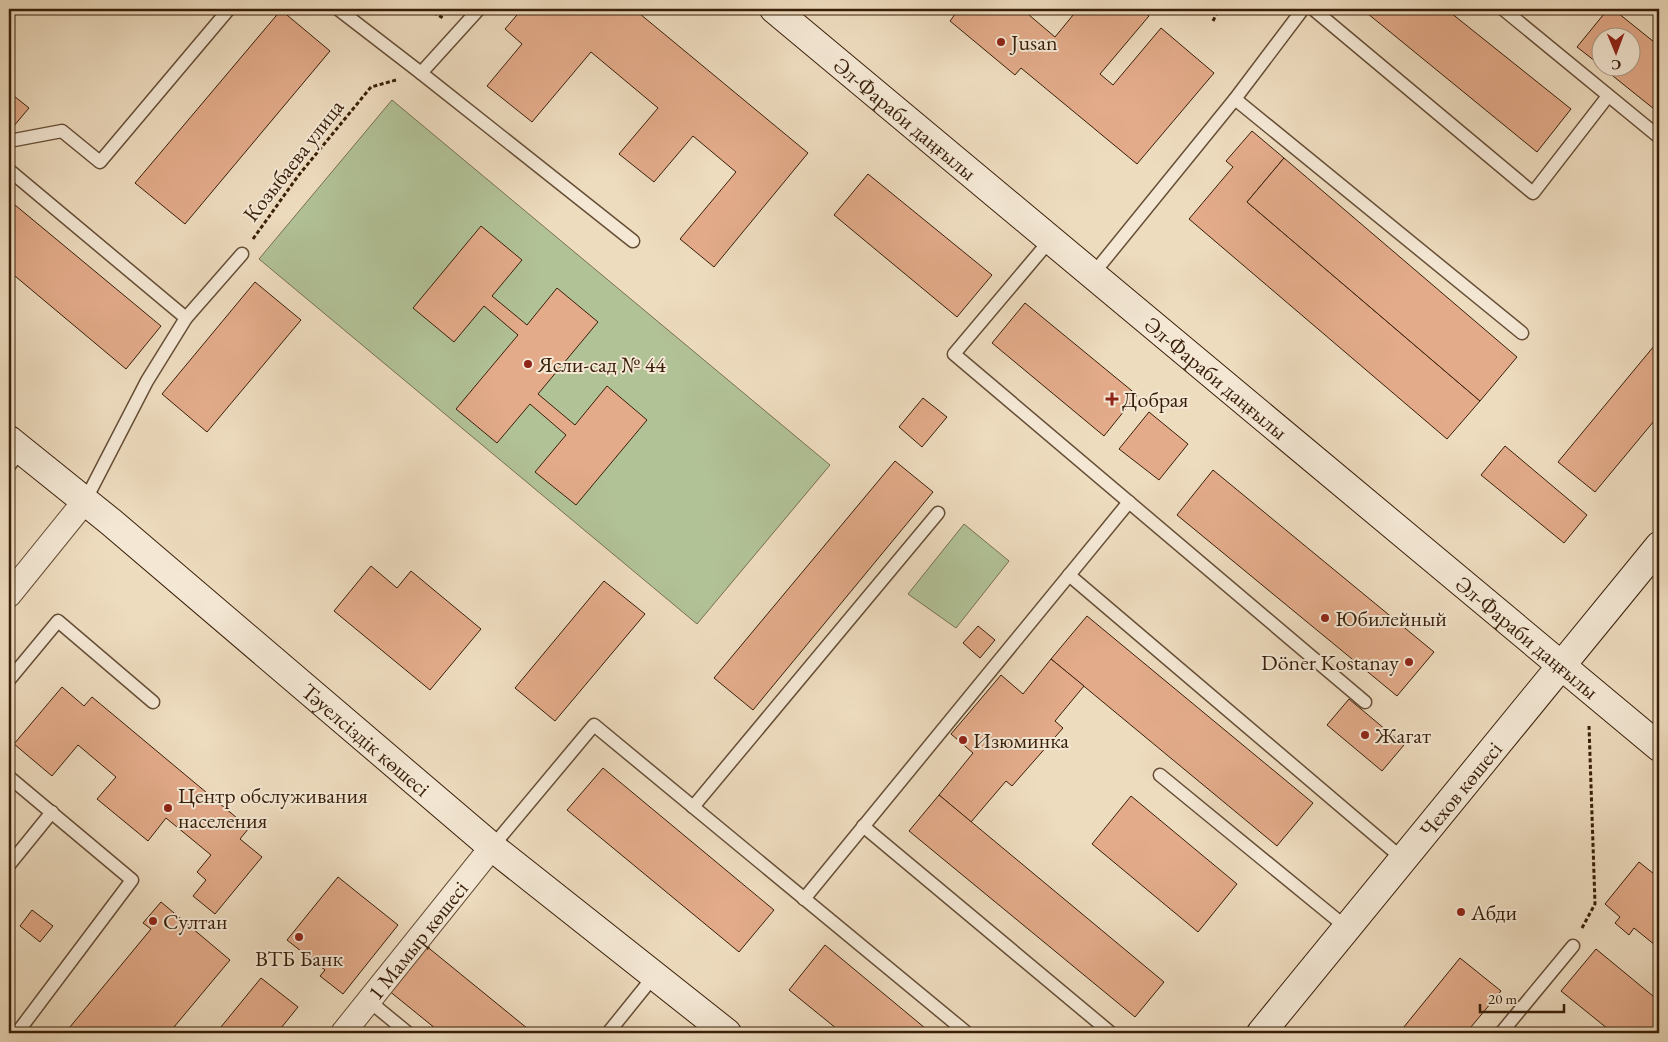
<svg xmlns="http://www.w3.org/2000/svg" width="1668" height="1042" viewBox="0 0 1668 1042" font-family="'EB Garamond',serif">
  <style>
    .green { fill: #b2c297; stroke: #767050 }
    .building { fill: #e3ab8a; stroke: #391f09 }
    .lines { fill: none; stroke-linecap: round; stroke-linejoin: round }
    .lane-casing { stroke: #664e36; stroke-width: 15 }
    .street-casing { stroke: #664e36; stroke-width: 26 }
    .secondary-casing { stroke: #391f09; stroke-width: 30 }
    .path { stroke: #391f09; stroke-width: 3; stroke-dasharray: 4 2.5; stroke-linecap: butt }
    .lane { stroke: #f4e8d5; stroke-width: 12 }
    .street { stroke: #f4e8d5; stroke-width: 24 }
    .secondary { stroke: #f4e8d5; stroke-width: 28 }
    .poi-dot { fill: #8f2418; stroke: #f4e8d5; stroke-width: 2 }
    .labels { text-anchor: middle; stroke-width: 4; stroke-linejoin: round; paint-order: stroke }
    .poi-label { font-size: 22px; fill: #391f09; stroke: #f4e8d5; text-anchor: start }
    .street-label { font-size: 22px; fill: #391f09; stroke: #f4e8d5 }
  </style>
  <rect width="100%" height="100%" fill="#eedcbf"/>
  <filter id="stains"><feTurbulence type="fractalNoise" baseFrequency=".004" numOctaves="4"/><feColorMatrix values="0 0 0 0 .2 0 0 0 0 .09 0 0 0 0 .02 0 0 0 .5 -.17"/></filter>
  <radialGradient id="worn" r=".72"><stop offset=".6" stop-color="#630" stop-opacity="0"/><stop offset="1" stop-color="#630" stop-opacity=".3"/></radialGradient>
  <g class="green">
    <polygon points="392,100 830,465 697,624 259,259"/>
    <polygon points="964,524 1009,561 956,628 908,594"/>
  </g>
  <g class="building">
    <polygon points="522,9 634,9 808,153 714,267 680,239 736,172 693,136 654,182 619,154 658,108 591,52 532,122 487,86 522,44 505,29"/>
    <polygon points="951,9 1022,9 1055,37 1078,9 1141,9 1149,16 1100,74 1113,85 1161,28 1214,73 1137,164 1021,68 1015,75 950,21 956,13"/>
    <polygon points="1362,9 1446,9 1571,109 1537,152"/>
    <polygon points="1608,9 1613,9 1659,46 1659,113 1603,68 1630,68 1630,38 1600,38 1600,65 1577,47"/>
    <polygon points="281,10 330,51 185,224 135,183"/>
    <polygon points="9,92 29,108 13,127 9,124"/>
    <polygon points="1252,131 1284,158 1247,202 1480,401 1447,439 1189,219 1233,167 1226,161"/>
    <polygon points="1284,158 1517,357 1480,401 1247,202"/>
    <polygon points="868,174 992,275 957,317 834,215"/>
    <polygon points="9,200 161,326 126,369 9,271"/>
    <polygon points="481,226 522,260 492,296 527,325 557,288 598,322 538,394 575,425 607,386 647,420 576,505 535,472 566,435 530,404 497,443 456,409 518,335 484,306 454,342 413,308"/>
    <polygon points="255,282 301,320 207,432 162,394"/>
    <polygon points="1025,303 1137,395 1104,436 992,343"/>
    <polygon points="1659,340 1659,415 1595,492 1558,462"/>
    <polygon points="923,398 947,417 922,447 899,427"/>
    <polygon points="1149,412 1188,444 1159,480 1119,449"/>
    <polygon points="1505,446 1587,515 1564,543 1481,475"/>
    <polygon points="895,461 933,492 753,710 714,678"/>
    <polygon points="1213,470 1434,652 1397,696 1177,515"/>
    <polygon points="371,566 397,588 411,571 481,629 430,690 334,611"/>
    <polygon points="604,581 645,614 555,721 515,688"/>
    <polygon points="1087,616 1313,803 1277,846 1051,659"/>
    <polygon points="978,626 995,640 980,658 963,643"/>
    <polygon points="1051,659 1084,686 1055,721 1063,728 1012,786 1006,781 971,822 939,795 973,753 951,734 1001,675 1023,694"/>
    <polygon points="62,687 84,706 92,697 249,828 240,839 262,857 215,914 193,896 206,880 197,872 211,855 166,818 148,841 97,799 116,777 78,745 52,776 14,744"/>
    <polygon points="1349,699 1404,745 1382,771 1327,725"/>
    <polygon points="603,768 774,910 739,952 567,810"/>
    <polygon points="939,795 1164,982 1135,1017 909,831"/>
    <polygon points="1131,796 1237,884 1198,932 1092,844"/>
    <polygon points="1639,862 1654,874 1659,872 1659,940 1655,945 1634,928 1629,935 1615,923 1620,917 1605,904"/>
    <polygon points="338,877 398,925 343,994 320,976 325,970 287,940"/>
    <polygon points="161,902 230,960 169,1033 65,1033 151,929 143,923"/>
    <polygon points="32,910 53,926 40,942 20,926"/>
    <polygon points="425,945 533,1033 441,1033 388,990"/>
    <polygon points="825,945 931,1033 842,1033 789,990"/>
    <polygon points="1596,949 1659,1001 1659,1033 1613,1033 1561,991"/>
    <polygon points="1460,958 1501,991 1466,1033 1399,1033"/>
    <polygon points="261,978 298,1007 277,1033 216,1033"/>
  </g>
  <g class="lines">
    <g class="lane-casing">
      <g id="lane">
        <polyline points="338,9 421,73"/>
        <polyline points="479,9 421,73 633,241"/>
        <polyline points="1313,9 1533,193 1608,96"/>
        <polyline points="1503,9 1659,137"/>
        <polyline points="1235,99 1522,333"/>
        <polyline points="9,141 62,131 100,162 229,9"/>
        <polyline points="9,170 186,318"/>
        <polyline points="1051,239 954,354 1365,702"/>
        <polyline points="1093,274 1235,99 1303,9"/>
        <polyline points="9,466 21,450"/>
        <polyline points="85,501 147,381 186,318 242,254"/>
        <polyline points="1069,575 1403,859"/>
        <polyline points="9,680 58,621 153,702"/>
        <polyline points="1160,775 1347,928"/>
        <polyline points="9,777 132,880 17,1033"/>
        <polyline points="693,807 938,513"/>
        <polyline points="863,826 1111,1033"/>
        <polyline points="492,847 594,725 967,1033"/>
        <polyline points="9,865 52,812"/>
        <polyline points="804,899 1129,502"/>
        <polyline points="369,1001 408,1033"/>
        <polyline points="608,1033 654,976"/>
        <polyline points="1501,1033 1573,946"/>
      </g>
    </g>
    <g class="street-casing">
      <g id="street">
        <polyline points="9,595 85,501"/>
        <path id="s1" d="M 343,1033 L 492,847"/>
      </g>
    </g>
    <g class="secondary-casing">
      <g id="secondary">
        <path id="s2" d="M 774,9 L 1659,747"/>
        <path id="s3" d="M 9,440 L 111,522 L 492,847 L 727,1033"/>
        <path id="s4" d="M 1261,1033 L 1659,546"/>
      </g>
    </g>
    <g class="path">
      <polyline points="428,9 443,18"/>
      <polyline points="1213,21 1219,9"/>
      <polyline points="253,239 298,176 371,87 396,80"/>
      <polyline points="1582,928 1595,904 1589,726"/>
    </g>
    <use href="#lane" class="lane"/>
    <use href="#street" class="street"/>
    <use href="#secondary" class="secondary"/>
  </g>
  <g class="poi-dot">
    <circle cx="1001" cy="42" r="5"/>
    <circle cx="528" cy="364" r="5"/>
    <path d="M1109.5 391.5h5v5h5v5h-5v5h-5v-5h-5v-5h5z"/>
    <circle cx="1325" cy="618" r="5"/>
    <circle cx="1409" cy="662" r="5"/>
    <circle cx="1365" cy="735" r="5"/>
    <circle cx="963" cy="740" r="5"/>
    <circle cx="168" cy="808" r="5"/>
    <circle cx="1461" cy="912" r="5"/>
    <circle cx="153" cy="921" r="5"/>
    <circle cx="299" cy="937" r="5"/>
  </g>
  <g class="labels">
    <g class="poi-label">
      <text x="1011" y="50">Jusan</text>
      <text x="538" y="372">Ясли-сад № 44</text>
      <text x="1122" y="407">Добрая</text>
      <text x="1335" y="626">Юбилейный</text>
      <text x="1399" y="670" text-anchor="end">Döner Kostanay</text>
      <text x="1375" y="743">Жагат</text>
      <text x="973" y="748">Изюминка</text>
      <text x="178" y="803">Центр обслуживания<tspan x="178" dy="25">населения</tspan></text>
      <text x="1471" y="920">Абди</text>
      <text x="163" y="929">Султан</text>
      <text x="299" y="966" text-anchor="middle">ВТБ Банк</text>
    </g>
    <g class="street-label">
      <text dy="8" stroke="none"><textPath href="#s2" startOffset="171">Әл-Фараби даңғылы</textPath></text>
      <text transform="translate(293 160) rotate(-52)" y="8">Козыбаева улица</text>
      <text dy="8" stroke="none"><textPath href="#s2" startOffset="576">Әл-Фараби даңғылы</textPath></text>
      <text dy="8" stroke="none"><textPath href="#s2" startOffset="981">Әл-Фараби даңғылы</textPath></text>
      <text dy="8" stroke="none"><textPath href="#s3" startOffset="466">Тәуелсіздік көшесі</textPath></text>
      <text dy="8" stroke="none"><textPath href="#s4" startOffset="315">Чехов көшесі</textPath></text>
      <text dy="8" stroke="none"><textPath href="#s1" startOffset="119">1 Мамыр көшесі</textPath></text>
    </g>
  </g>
  <rect width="1668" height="1042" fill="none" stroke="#eedcbf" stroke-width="30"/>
  <rect x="10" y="10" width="1648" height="1022" fill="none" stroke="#391f09" stroke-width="2.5"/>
  <rect x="15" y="15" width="1638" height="1012" fill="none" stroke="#391f09"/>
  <g transform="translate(1616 52) rotate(179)"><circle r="24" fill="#f4e8d5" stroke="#a99883"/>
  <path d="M0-4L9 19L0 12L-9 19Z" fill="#8f2418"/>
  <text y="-8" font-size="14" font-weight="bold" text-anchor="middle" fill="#391f09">С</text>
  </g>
  <path d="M1480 1004v8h84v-8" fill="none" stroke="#391f09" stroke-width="2.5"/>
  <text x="1488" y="1004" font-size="15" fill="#391f09" stroke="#f4e8d5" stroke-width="4" paint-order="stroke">20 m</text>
  <rect width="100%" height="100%" filter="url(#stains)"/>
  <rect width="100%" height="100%" fill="url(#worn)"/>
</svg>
